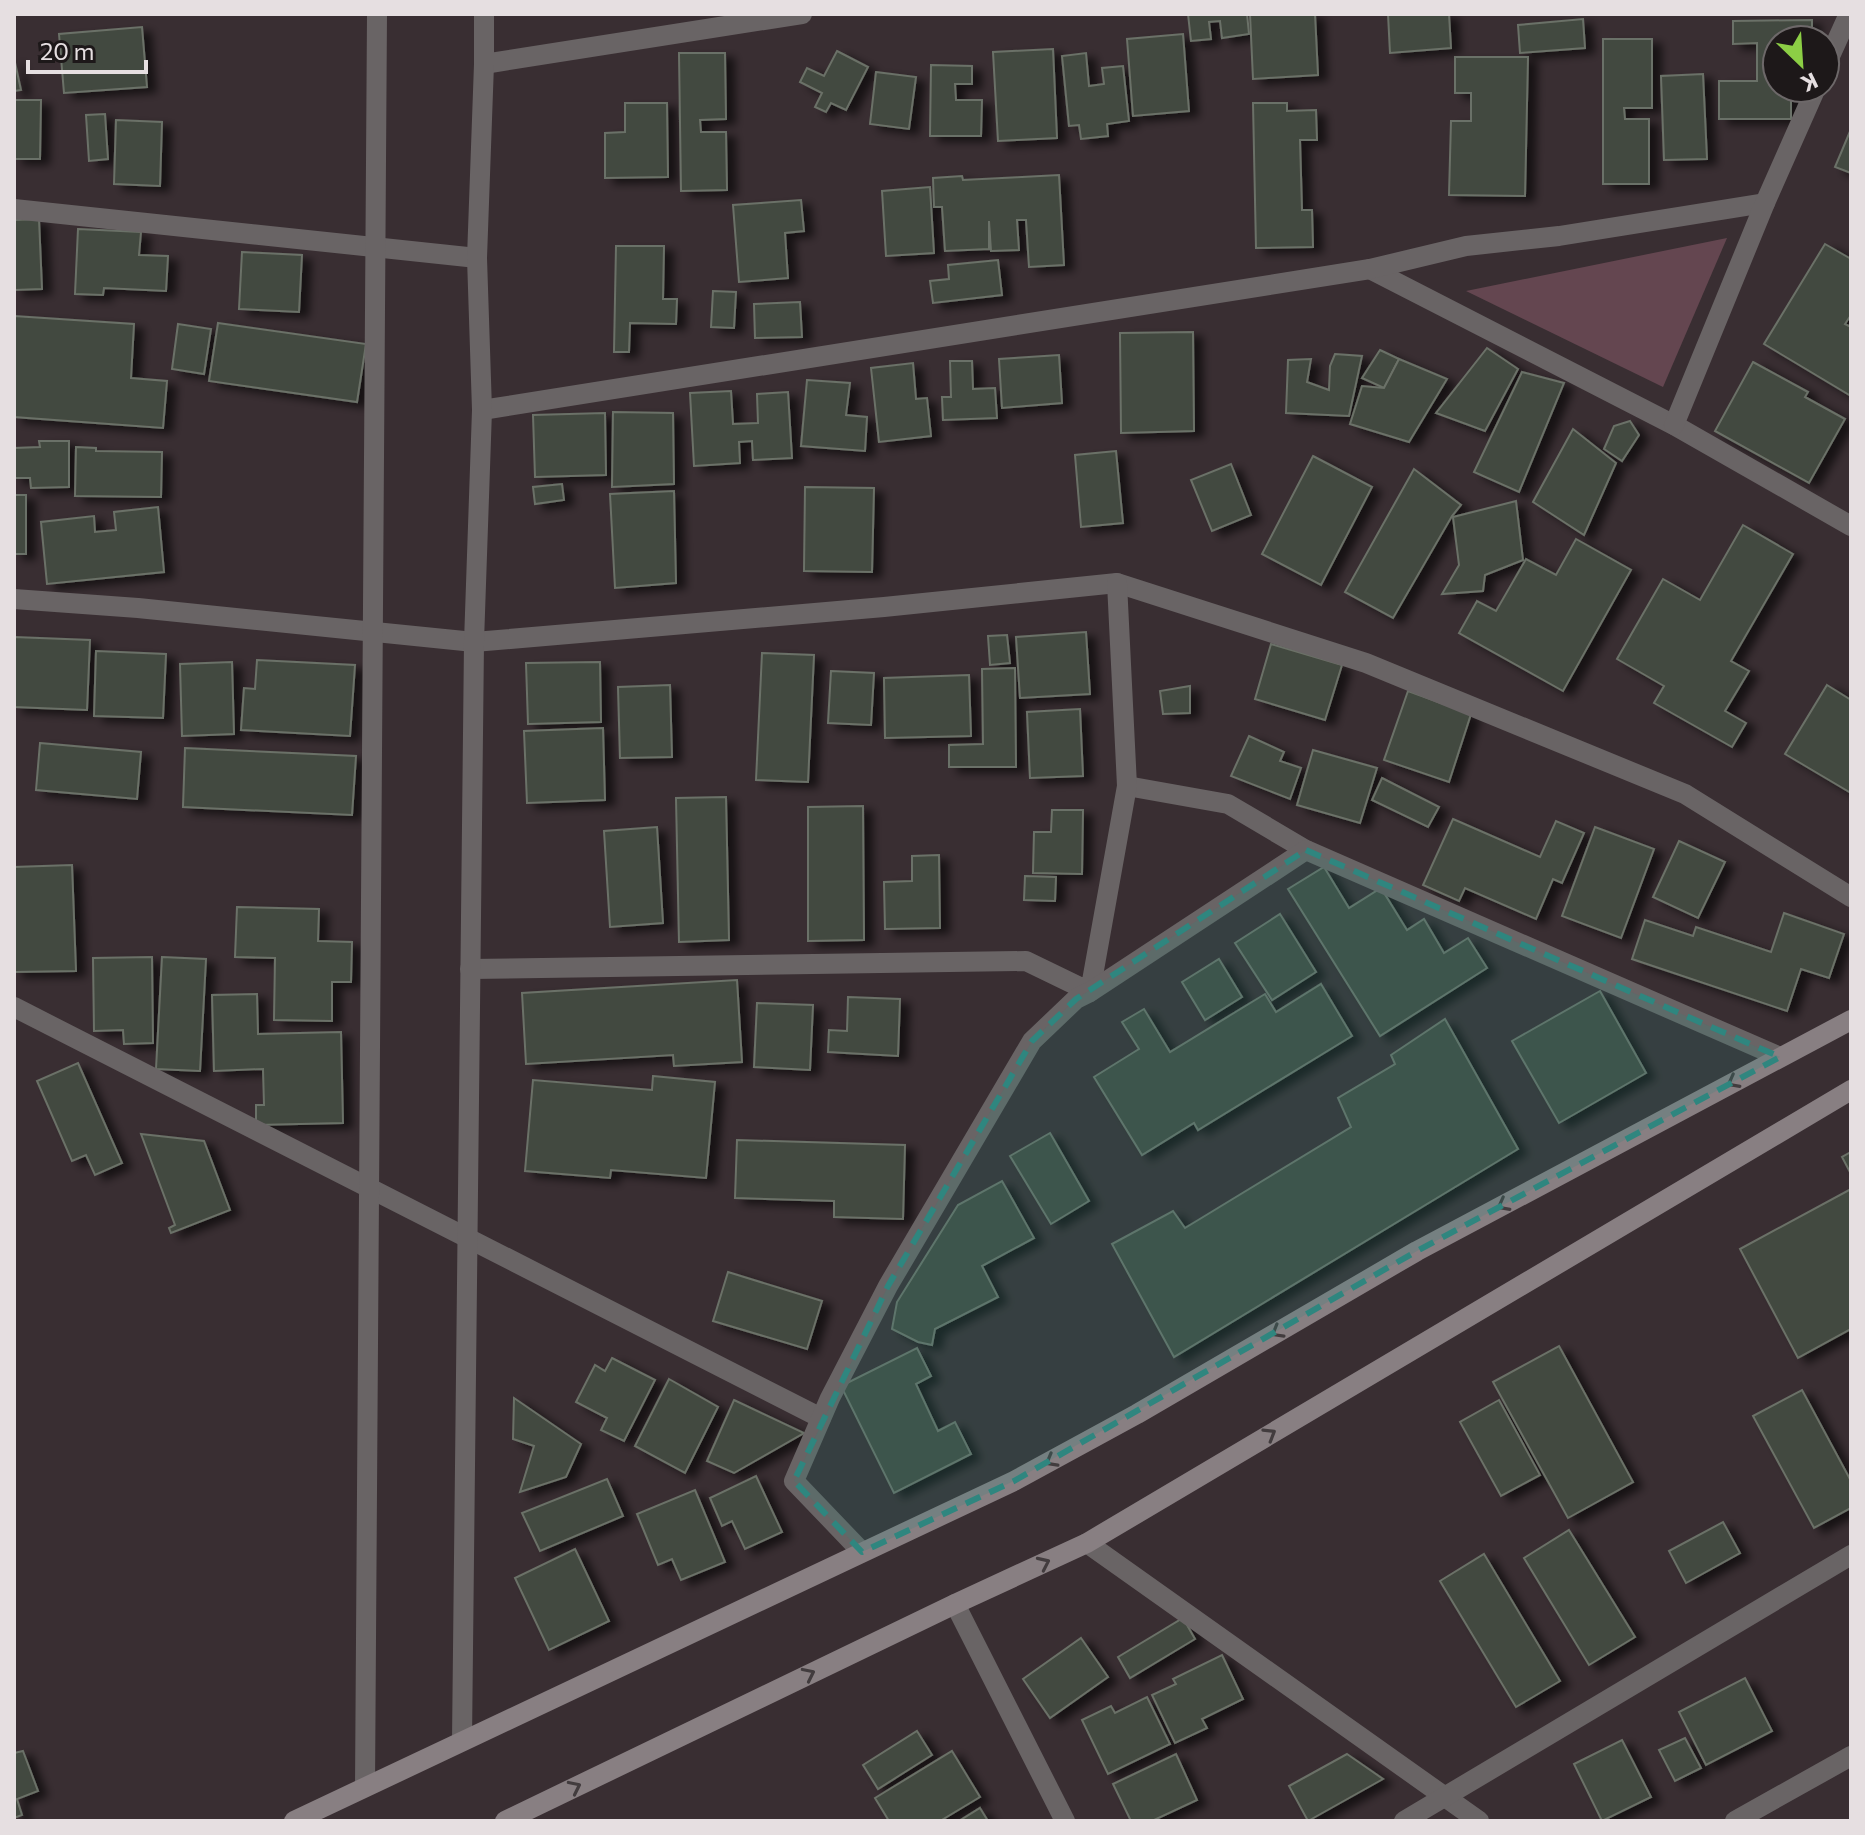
<svg xmlns="http://www.w3.org/2000/svg" width="1865" height="1835" viewBox="0 0 1865 1835" font-family="Commissioner,sans-serif">
  <style>
    .green { fill: #644650 }
    .building { fill: #43483f; stroke: #6b7167; stroke-width: 2; filter: url(#shadow) }
    .lines { fill: none; stroke-linecap: round; stroke-linejoin: round }
    .minor { stroke: #696465; stroke-width: 20 }
    .secondary { stroke: #887f82; stroke-width: 20 }
    .oneway { stroke: #423c3e }
    .marked { fill: #2f867f; fill-opacity: 0.2; stroke: #2f867f; stroke-width: 6; stroke-dasharray: 16 10; stroke-linejoin: round }
  </style>
  <defs>
    <filter id="shadow"><feDropShadow dx="9" dy="5" stdDeviation="4" flood-color="#0009"/></filter>
  </defs>
  <rect width="100%" height="100%" fill="#392e32"/>
  <polygon class="green" points="1727,238 1663,387 1466,291"/>
  <g class="building">
    <polygon points="1188,14 1247,14 1249,34 1222,38 1220,21 1209,22 1211,39 1191,41"/>
    <polygon points="1250,14 1315,14 1318,75 1253,79"/>
    <polygon points="1388,14 1449,14 1451,48 1390,53"/>
    <polygon points="1583,19 1585,48 1520,53 1518,25"/>
    <polygon points="1812,20 1812,40 1777,40 1777,88 1804,88 1805,99 1791,99 1791,119 1719,119 1719,81 1757,81 1757,43 1733,44 1733,21"/>
    <polygon points="142,27 147,87 64,93 59,34"/>
    <polygon points="1183,34 1189,111 1133,116 1127,39"/>
    <polygon points="1603,39 1652,39 1652,108 1624,108 1625,119 1649,119 1649,184 1603,184"/>
    <polygon points="1053,49 1057,138 998,141 993,52"/>
    <polygon points="837,51 868,67 846,110 831,103 826,112 815,107 822,93 800,82 807,68 824,76"/>
    <polygon points="679,53 725,53 726,119 700,120 701,132 726,132 727,190 681,191"/>
    <polygon points="1086,53 1089,86 1104,84 1102,68 1123,66 1129,121 1107,124 1108,136 1081,139 1079,125 1069,126 1062,56"/>
    <polygon points="1455,57 1528,57 1525,196 1449,195 1451,121 1471,121 1471,93 1455,93"/>
    <polygon points="14,58 21,90 14,91"/>
    <polygon points="931,65 972,66 972,84 955,84 956,100 982,100 981,136 930,136"/>
    <polygon points="876,72 916,77 909,129 870,124"/>
    <polygon points="1703,74 1707,159 1664,160 1661,76"/>
    <polygon points="14,100 41,100 40,159 14,159"/>
    <polygon points="625,103 667,103 668,177 605,178 605,133 625,132"/>
    <polygon points="1253,103 1287,103 1287,111 1316,110 1317,140 1300,140 1302,210 1312,210 1313,247 1256,248"/>
    <polygon points="105,114 108,159 89,161 86,115"/>
    <polygon points="116,120 162,122 160,186 114,184"/>
    <polygon points="1851,129 1851,173 1835,167"/>
    <polygon points="1059,175 1064,265 1029,267 1026,220 1017,220 1019,250 991,251 989,221 989,249 945,251 942,207 934,207 933,178 962,176 963,180"/>
    <polygon points="930,187 934,253 886,256 882,191"/>
    <polygon points="801,200 804,231 785,233 788,278 739,282 733,205"/>
    <polygon points="39,219 42,289 14,290 14,220"/>
    <polygon points="78,229 141,232 139,255 168,256 166,291 104,288 103,295 75,294"/>
    <polygon points="1825,244 1851,259 1851,315 1845,324 1851,327 1851,396 1764,344"/>
    <polygon points="616,246 664,246 663,299 677,299 676,324 630,323 629,352 614,352"/>
    <polygon points="242,252 302,255 299,312 239,309"/>
    <polygon points="998,260 1002,295 933,303 930,281 949,279 948,265"/>
    <polygon points="713,291 736,292 734,328 711,327"/>
    <polygon points="800,302 802,337 755,338 754,304"/>
    <polygon points="14,316 134,324 131,378 167,381 163,428 14,417"/>
    <polygon points="218,323 366,344 357,402 209,381"/>
    <polygon points="178,324 211,329 204,374 172,369"/>
    <polygon points="1193,332 1194,431 1121,433 1120,333"/>
    <polygon points="1487,348 1518,369 1485,431 1436,413"/>
    <polygon points="1380,350 1399,359 1384,388 1362,378"/>
    <polygon points="1335,354 1362,356 1349,416 1286,413 1288,360 1311,359 1307,382 1329,390 1330,366"/>
    <polygon points="1059,355 1062,403 1002,408 999,359"/>
    <polygon points="1399,359 1447,379 1409,442 1350,424 1362,386 1384,388"/>
    <polygon points="950,361 972,361 973,389 995,388 997,418 943,420 942,397 951,397"/>
    <polygon points="1753,362 1808,392 1805,397 1845,419 1809,483 1715,431"/>
    <polygon points="913,363 916,399 927,398 931,436 879,442 871,368"/>
    <polygon points="1522,372 1564,383 1519,492 1474,472"/>
    <polygon points="807,380 850,383 846,415 867,417 865,451 801,446"/>
    <polygon points="731,391 733,424 758,423 757,394 788,392 792,458 753,460 752,441 739,442 740,463 694,466 690,393"/>
    <polygon points="613,412 673,413 674,484 612,487"/>
    <polygon points="605,413 606,475 535,477 533,415"/>
    <polygon points="1630,421 1639,435 1622,461 1604,449 1614,426"/>
    <polygon points="1573,429 1616,463 1584,535 1533,502"/>
    <polygon points="39,441 69,441 69,487 31,488 30,478 14,478 14,448 40,447"/>
    <polygon points="76,447 96,448 96,451 162,452 161,497 75,496"/>
    <polygon points="1116,451 1123,523 1081,527 1075,455"/>
    <polygon points="1313,456 1372,487 1321,585 1262,554"/>
    <polygon points="1231,464 1251,515 1212,531 1191,480"/>
    <polygon points="1414,469 1461,505 1452,516 1393,618 1345,592"/>
    <polygon points="562,484 564,500 535,504 533,487"/>
    <polygon points="805,487 874,488 872,572 804,571"/>
    <polygon points="674,491 676,583 615,588 610,494"/>
    <rect x="14" y="495" width="12" height="59"/>
    <polygon points="1516,501 1523,560 1485,575 1483,591 1442,594 1459,565 1453,517"/>
    <polygon points="158,507 164,572 47,584 41,522 94,516 95,532 116,530 114,512"/>
    <polygon points="1743,525 1793,554 1731,661 1749,671 1725,711 1746,723 1732,747 1654,703 1664,686 1617,659 1663,579 1700,600"/>
    <polygon points="1576,539 1631,570 1563,691 1459,633 1477,601 1496,611 1526,559 1556,575"/>
    <polygon points="1086,632 1090,694 1020,698 1016,637"/>
    <polygon points="1007,635 1010,663 990,665 988,636"/>
    <polygon points="14,637 90,640 87,710 14,707"/>
    <polygon points="1271,644 1342,665 1325,720 1255,699"/>
    <polygon points="96,651 166,654 163,718 94,716"/>
    <polygon points="762,653 814,655 808,782 756,780"/>
    <polygon points="257,660 355,665 350,736 241,730 244,688 255,689"/>
    <polygon points="232,662 234,734 182,736 180,664"/>
    <polygon points="600,662 601,722 528,724 526,663"/>
    <polygon points="1015,668 1016,767 949,767 949,745 983,744 982,669"/>
    <polygon points="831,671 874,673 871,725 828,723"/>
    <polygon points="969,675 971,736 885,738 884,678"/>
    <polygon points="670,685 672,757 620,758 618,687"/>
    <polygon points="1827,685 1851,700 1851,793 1785,754"/>
    <polygon points="1190,686 1190,713 1163,714 1160,691"/>
    <polygon points="1408,691 1471,714 1449,782 1384,760"/>
    <polygon points="1080,709 1083,776 1030,778 1027,712"/>
    <polygon points="603,728 605,800 527,803 524,731"/>
    <polygon points="1249,736 1284,752 1280,761 1301,768 1290,799 1231,776"/>
    <polygon points="40,743 141,752 137,799 36,790"/>
    <polygon points="185,748 356,756 352,815 183,807"/>
    <polygon points="1313,750 1377,768 1360,823 1297,805"/>
    <polygon points="1382,778 1439,807 1428,827 1372,800"/>
    <polygon points="726,797 729,940 679,942 676,798"/>
    <polygon points="863,806 864,940 808,941 808,807"/>
    <polygon points="1052,810 1083,810 1082,874 1033,873 1034,832 1051,832"/>
    <polygon points="1453,819 1540,857 1556,821 1584,833 1562,883 1553,879 1536,919 1465,888 1459,901 1423,885"/>
    <polygon points="657,827 663,923 610,927 604,831"/>
    <polygon points="1595,827 1654,849 1621,938 1562,916"/>
    <polygon points="1679,841 1725,862 1698,918 1653,897"/>
    <polygon points="939,855 940,928 885,929 884,882 912,881 912,856"/>
    <polygon points="72,865 76,971 14,972 14,867"/>
    <polygon points="1324,867 1349,908 1381,888 1407,930 1424,919 1444,953 1468,938 1487,968 1380,1036 1288,889"/>
    <polygon points="1025,876 1056,877 1055,901 1024,900"/>
    <polygon points="237,907 319,909 318,941 352,942 351,982 332,982 332,1021 274,1020 275,958 235,957"/>
    <polygon points="1784,913 1844,934 1829,978 1801,969 1787,1011 1632,959 1645,920 1693,936 1696,927 1771,952"/>
    <polygon points="1280,914 1316,972 1272,1000 1235,943"/>
    <polygon points="152,957 153,1043 124,1044 123,1030 94,1031 93,958"/>
    <polygon points="162,957 206,959 200,1071 156,1069"/>
    <polygon points="1219,959 1242,997 1205,1020 1182,982"/>
    <polygon points="737,980 742,1062 674,1066 673,1055 526,1064 522,993"/>
    <polygon points="1321,984 1352,1036 1198,1130 1194,1123 1142,1155 1094,1077 1139,1049 1122,1022 1144,1009 1170,1052 1265,994 1276,1012"/>
    <polygon points="1600,991 1646,1073 1559,1123 1512,1041"/>
    <polygon points="257,994 258,1034 341,1032 343,1123 256,1125 256,1105 264,1105 263,1069 214,1071 212,995"/>
    <polygon points="848,997 900,999 898,1056 828,1052 829,1030 847,1031"/>
    <polygon points="757,1003 813,1005 810,1070 754,1067"/>
    <polygon points="1445,1019 1518,1149 1174,1357 1112,1244 1173,1211 1185,1228 1351,1127 1338,1098 1395,1064 1391,1055"/>
    <polygon points="78,1063 122,1163 95,1175 86,1155 72,1161 37,1081"/>
    <polygon points="653,1076 715,1082 706,1178 611,1170 610,1178 525,1171 533,1080 652,1090"/>
    <polygon points="1050,1133 1089,1201 1051,1224 1010,1156"/>
    <polygon points="141,1134 204,1141 230,1210 171,1233 169,1228 175,1225"/>
    <polygon points="737,1140 905,1145 903,1219 834,1217 834,1201 735,1198"/>
    <polygon points="1851,1152 1851,1174 1842,1157"/>
    <polygon points="1002,1181 1034,1238 982,1266 998,1297 935,1329 932,1345 918,1342 892,1329 897,1302 958,1205"/>
    <polygon points="1851,1189 1851,1329 1798,1358 1740,1249"/>
    <polygon points="728,1272 822,1301 807,1349 713,1321"/>
    <polygon points="1559,1346 1633,1482 1568,1518 1493,1382"/>
    <polygon points="917,1348 931,1376 916,1384 938,1431 955,1422 971,1454 894,1493 841,1386"/>
    <polygon points="612,1358 655,1380 624,1441 601,1430 607,1418 576,1402 595,1365 605,1371"/>
    <polygon points="669,1379 718,1407 685,1473 635,1446"/>
    <polygon points="1802,1390 1851,1481 1851,1508 1814,1528 1753,1416"/>
    <polygon points="514,1398 581,1444 566,1477 520,1492 534,1446 513,1439"/>
    <polygon points="734,1400 804,1433 734,1473 707,1461"/>
    <polygon points="1499,1400 1540,1475 1501,1496 1460,1422"/>
    <polygon points="756,1476 782,1532 745,1549 732,1521 722,1526 710,1498"/>
    <polygon points="607,1479 623,1516 540,1551 522,1513"/>
    <polygon points="695,1490 725,1562 681,1580 672,1559 658,1565 637,1514"/>
    <polygon points="1723,1522 1740,1553 1686,1583 1669,1551"/>
    <polygon points="1569,1530 1635,1637 1589,1665 1524,1558"/>
    <polygon points="575,1549 609,1621 549,1650 515,1578"/>
    <polygon points="1484,1554 1560,1681 1516,1707 1440,1581"/>
    <polygon points="1183,1618 1195,1639 1130,1678 1118,1657"/>
    <polygon points="1081,1638 1108,1677 1050,1718 1023,1679"/>
    <polygon points="1222,1655 1243,1699 1202,1719 1207,1728 1175,1743 1152,1695 1176,1684 1173,1679"/>
    <polygon points="1745,1678 1772,1731 1706,1765 1679,1712"/>
    <polygon points="1147,1697 1170,1744 1108,1774 1082,1720 1111,1706 1115,1713"/>
    <polygon points="917,1731 932,1755 878,1789 863,1765"/>
    <polygon points="1685,1738 1701,1768 1675,1781 1659,1750"/>
    <polygon points="1622,1740 1651,1797 1602,1821 1574,1764"/>
    <polygon points="23,1751 38,1791 17,1799 22,1815 14,1818 14,1753"/>
    <polygon points="952,1751 980,1797 940,1821 889,1821 875,1798"/>
    <polygon points="1176,1754 1197,1800 1152,1821 1131,1821 1113,1784"/>
    <polygon points="1347,1754 1383,1779 1308,1821 1289,1786"/>
    <polygon points="980,1808 988,1821 959,1821"/>
  </g>
  <g class="lines">
    <g class="minor">
      <polyline points="484,64 802,14"/>
      <polyline points="1825,67 1849,14"/>
      <polyline points="14,209 477,258"/>
      <polyline points="1370,269 1674,425 1851,526"/>
      <polyline points="482,410 1370,269 1466,246 1559,236 1765,203"/>
      <polyline points="1674,425 1765,203 1816,88"/>
      <polyline points="14,599 138,608 474,642 884,607 1117,583 1366,663 1685,794 1851,897"/>
      <polyline points="1127,786 1228,804 1306,850 1780,1057"/>
      <polyline points="470,969 1026,961 1090,992 1127,786 1117,583"/>
      <polyline points="14,1007 821,1418"/>
      <polyline points="1087,1543 1479,1821"/>
      <polyline points="862,1552 794,1481 830,1398 888,1286 1032,1041 1076,999 1090,992 1306,850"/>
      <polyline points="955,1604 1065,1821"/>
      <polyline points="462,1741 474,642 482,410 477,258 484,64 484,14"/>
      <polyline points="365,1787 377,14"/>
      <polyline points="1404,1821 1851,1555"/>
      <polyline points="1735,1821 1851,1756"/>
    </g>
    <g class="secondary">
      <polyline points="294,1821 1014,1481 1137,1414 1417,1251 1851,1020"/>
      <polyline points="505,1821 955,1604 1087,1543 1851,1090"/>
    </g>
  </g>
  <defs><path id="oneway-chevron" d="M-2-3.5L2.5 0L-2 3.5" fill="none" stroke-width="1.6" stroke-linecap="round" stroke-linejoin="round" transform="scale(2)"/></defs>
  <g class="oneway">
    <use href="#oneway-chevron" transform="translate(1733 1082) rotate(152)"/>
    <use href="#oneway-chevron" transform="translate(1503 1205) rotate(152)"/>
    <use href="#oneway-chevron" transform="translate(1277 1332) rotate(150)"/>
    <use href="#oneway-chevron" transform="translate(1270 1434) rotate(-31)"/>
    <use href="#oneway-chevron" transform="translate(1051 1461) rotate(151)"/>
    <use href="#oneway-chevron" transform="translate(1044 1563) rotate(-25)"/>
    <use href="#oneway-chevron" transform="translate(809 1674) rotate(-26)"/>
    <use href="#oneway-chevron" transform="translate(575 1787) rotate(-26)"/>
  </g>
  <path class="marked" d="M 1306,850 L 1780,1057 L 1417,1251 L 1014,1481 L 862,1552 L 794,1481 L 888,1286 L 1032,1041 L 1076,999 Z"/>
  <rect width="1865" height="1835" fill="none" stroke="#e6dfe1" stroke-width="32"/>
  <g transform="translate(1801 64) rotate(155)"><circle r="38" fill="#1d1819" stroke="#6d6869" stroke-width="2"/>
  <path d="M0-6L14 30L0 20L-14 30Z" fill="#8cce45"/>
  <text y="-12" font-size="22" font-weight="bold" text-anchor="middle" fill="#e6dfe1">K</text>
  </g>
  <path d="M28 60v12h118v-12" fill="none" stroke="#e6dfe1" stroke-width="4"/>
  <text x="40" y="60" font-size="24" fill="#e6dfe1" stroke="#1d1819" stroke-width="6" paint-order="stroke">20 m</text>
</svg>
